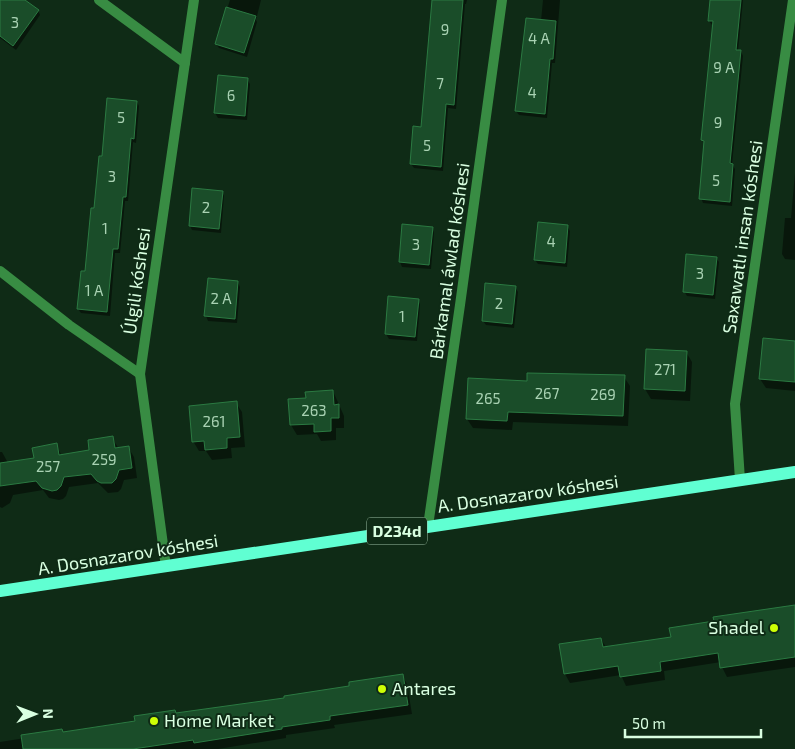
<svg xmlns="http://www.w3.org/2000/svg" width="795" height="749" viewBox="0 0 795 749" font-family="'Exo 2',sans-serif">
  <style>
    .shadow { fill: #0007 }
    .building { fill: #1a4d29; stroke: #2b7a42 }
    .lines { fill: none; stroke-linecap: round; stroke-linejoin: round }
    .street { stroke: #388c43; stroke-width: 10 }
    .primary { stroke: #60ffd2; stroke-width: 12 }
    .poi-dot { fill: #ceff05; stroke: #0f2b16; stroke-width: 2 }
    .labels { text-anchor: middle; stroke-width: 4; stroke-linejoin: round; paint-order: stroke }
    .number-label { font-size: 15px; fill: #a9d2b3 }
    .shield { fill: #0f2b16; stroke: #9cbfa4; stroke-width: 1 }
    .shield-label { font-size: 16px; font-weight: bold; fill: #d9ffe1 }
    .street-label { font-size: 18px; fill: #d9ffe1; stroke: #0f2b16 }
    .poi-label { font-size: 18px; fill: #d9ffe1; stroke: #0f2b16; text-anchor: start }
  </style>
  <rect width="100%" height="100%" fill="#0f2b16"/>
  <g class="shadow">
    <polygon points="0,0 23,0 38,10 40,15 16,50 0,38"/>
    <polygon points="230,0 261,0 256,20 257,22 247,57 219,48 216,44"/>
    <polygon points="435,0 467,0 466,4 465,4 456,109 448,108 443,171 414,168 411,164 422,128"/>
    <polygon points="543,0 560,0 555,63 552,63 547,118 519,115 516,111 541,21"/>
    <polygon points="711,0 743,0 738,51 741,51 743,56 732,164 735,169 732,206 703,203 701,198 705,145 702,140 714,25 712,25 709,21"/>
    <polygon points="247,79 250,84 247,120 218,118 215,113"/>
    <polygon points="137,102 139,106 136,143 133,142 128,201 125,201 120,253 115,253 110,316 81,313 78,309 86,273 103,158"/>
    <polygon points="795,173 795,260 785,259 782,254 785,218 791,218"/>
    <polygon points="222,192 224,196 221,233 192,230 190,226"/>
    <polygon points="403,226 432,228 434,233 431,269 402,267 400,262"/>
    <polygon points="567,226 570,231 567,267 538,264 535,260"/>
    <polygon points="716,258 719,262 715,299 687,296 684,291"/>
    <polygon points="238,283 240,287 237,323 208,321 206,316"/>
    <polygon points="515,287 518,292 514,328 486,325 483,321"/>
    <polygon points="418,300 420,305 417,341 389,339 386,334"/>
    <polygon points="795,343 795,391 766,388 760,379"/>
    <polygon points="686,352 692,362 690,401 651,399 645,389"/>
    <polygon points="624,377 630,386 628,426 513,422 512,430 473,428 467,419 528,382"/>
    <polygon points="333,391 344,416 344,428 336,428 336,440 321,441 317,434 297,435 291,425 290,400 307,399"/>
    <polygon points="236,403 242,412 245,447 231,448 232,458 212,460 206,451 199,451 193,441"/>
    <polygon points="112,438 119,449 128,447 134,457 137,478 124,480 121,489 118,492 108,493 98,483 69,487 66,496 63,499 59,500 49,498 43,490 13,495 10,503 2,508 0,507 0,452 2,452 8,463 35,459 56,445 62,456 90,451"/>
    <polygon points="795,607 795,667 727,677 722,667 721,662 664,671 665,680 626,686 621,675 570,683 565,674 601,639 606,647 672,638"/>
    <polygon points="402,675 407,684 412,714 334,725 335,728 286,735 286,738 218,749 0,749 0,742 176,714 286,699"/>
  </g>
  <g class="building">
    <polygon points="0,0 25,0 39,10 13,46 0,36"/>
    <polygon points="432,0 463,0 454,105 446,104 441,167 410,164 413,126 421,127"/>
    <polygon points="710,0 741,0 736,50 741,50 730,163 733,164 730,202 699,199 704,141 701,140 713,21 708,21"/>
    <polygon points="226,7 256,16 244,53 215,44"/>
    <polygon points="526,18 556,21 553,59 550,59 545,114 515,111"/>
    <polygon points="218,75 248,78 245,116 214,113"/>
    <polygon points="107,98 137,101 134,139 131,138 126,197 123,197 118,249 113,249 107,312 77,309 81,271 85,271 91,208 94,208 99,156 102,156"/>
    <polygon points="192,188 223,191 219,229 189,226"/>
    <polygon points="538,222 568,225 565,263 534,260"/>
    <polygon points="402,224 433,227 429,265 399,262"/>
    <polygon points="686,254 717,257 713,295 683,292"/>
    <polygon points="208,278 238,281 235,319 204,316"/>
    <polygon points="485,283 516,286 512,324 482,321"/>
    <polygon points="388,296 419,299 415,337 385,334"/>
    <polygon points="763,338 795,341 795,382 759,379"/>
    <polygon points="646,349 687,351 685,391 644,389"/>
    <polygon points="527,373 625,375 623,416 508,412 507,421 466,419 468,378 527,381"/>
    <polygon points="333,390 334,405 339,404 339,418 331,418 331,431 314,432 314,424 290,425 288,399 306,398 305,392"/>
    <polygon points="237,401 240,437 227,438 227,448 205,450 204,441 192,442 189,406"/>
    <polygon points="113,436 115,448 129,446 132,468 119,470 116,479 112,483 101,483 97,481 91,474 64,477 61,486 57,490 52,491 42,488 36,481 0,486 0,463 34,458 32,448 57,443 59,455 89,450 88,440"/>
    <polygon points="795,605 795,657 720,668 718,653 660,662 661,671 620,677 618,666 564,674 559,644 601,638 603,647 671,637 669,628 714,621 713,617"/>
    <polygon points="403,674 408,705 330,716 330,720 282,727 282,729 194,743 193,740 133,749 23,749 21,735 62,729 63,732 135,721 134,716 175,710 176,713 284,698 284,696 349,686 349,682"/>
  </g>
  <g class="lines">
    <g class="street">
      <polyline points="99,0 185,63"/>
      <polyline points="0,271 69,325 140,374"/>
      <polyline points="740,480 735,404 793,0"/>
      <polyline points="428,526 460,305 502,0"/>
      <polyline points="166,567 140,374 194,0"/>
    </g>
    <polyline class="primary" points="0,591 795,472"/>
  </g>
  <g class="poi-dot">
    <circle cx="774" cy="628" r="5"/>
    <circle cx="382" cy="689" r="5"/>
    <circle cx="154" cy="721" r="5"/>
  </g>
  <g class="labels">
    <g class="number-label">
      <text x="15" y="28">3</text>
      <text x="445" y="35">9</text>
      <text x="539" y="44">4 А</text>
      <text x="724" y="73">9 А</text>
      <text x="440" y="89">7</text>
      <text x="532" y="98">4</text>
      <text x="231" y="101">6</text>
      <text x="121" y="123">5</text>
      <text x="718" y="128">9</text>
      <text x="427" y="151">5</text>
      <text x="112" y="182">3</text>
      <text x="716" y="186">5</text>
      <text x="206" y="213">2</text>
      <text x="105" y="234">1</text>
      <text x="551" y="247">4</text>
      <text x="416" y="250">3</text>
      <text x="700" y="279">3</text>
      <text x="94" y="296">1 А</text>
      <text x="221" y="304">2 А</text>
      <text x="499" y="309">2</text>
      <text x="402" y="322">1</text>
      <text x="665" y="375">271</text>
      <text x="547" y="399">267</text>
      <text x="603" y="400">269</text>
      <text x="488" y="404">265</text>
      <text x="314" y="416">263</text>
      <text x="214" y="427">261</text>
      <text x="104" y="465">259</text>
      <text x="48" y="472">257</text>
    </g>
    <rect class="shield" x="367" y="517.5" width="60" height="27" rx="4"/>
    <g class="shield-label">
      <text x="397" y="537">D234d</text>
    </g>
    <g class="street-label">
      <text transform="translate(743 237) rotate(-82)" y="6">Saxawatlı insan kóshesi</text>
      <text transform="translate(450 261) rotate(-82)" y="6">Bárkamal áwlad kóshesi</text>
      <text transform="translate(137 281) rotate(-82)" y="6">Úlgili kóshesi</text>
      <text transform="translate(528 494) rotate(-8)" y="6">A. Dosnazarov kóshesi</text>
      <text transform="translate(128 555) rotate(-9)" y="6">A. Dosnazarov kóshesi</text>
    </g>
    <g class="poi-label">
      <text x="764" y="634" text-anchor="end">Shadel</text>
      <text x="392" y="695">Antares</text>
      <text x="164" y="727">Home Market</text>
    </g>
  </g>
  <g transform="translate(35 714) rotate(89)" stroke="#0f2b16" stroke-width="4" paint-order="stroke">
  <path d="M0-4L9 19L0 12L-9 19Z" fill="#d9ffe1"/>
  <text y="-8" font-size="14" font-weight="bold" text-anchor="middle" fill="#d9ffe1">N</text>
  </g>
  <path d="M625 729v8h136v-8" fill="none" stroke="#d9ffe1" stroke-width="2.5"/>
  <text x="632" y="729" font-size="15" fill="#d9ffe1" stroke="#0f2b16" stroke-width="4" paint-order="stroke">50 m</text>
</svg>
